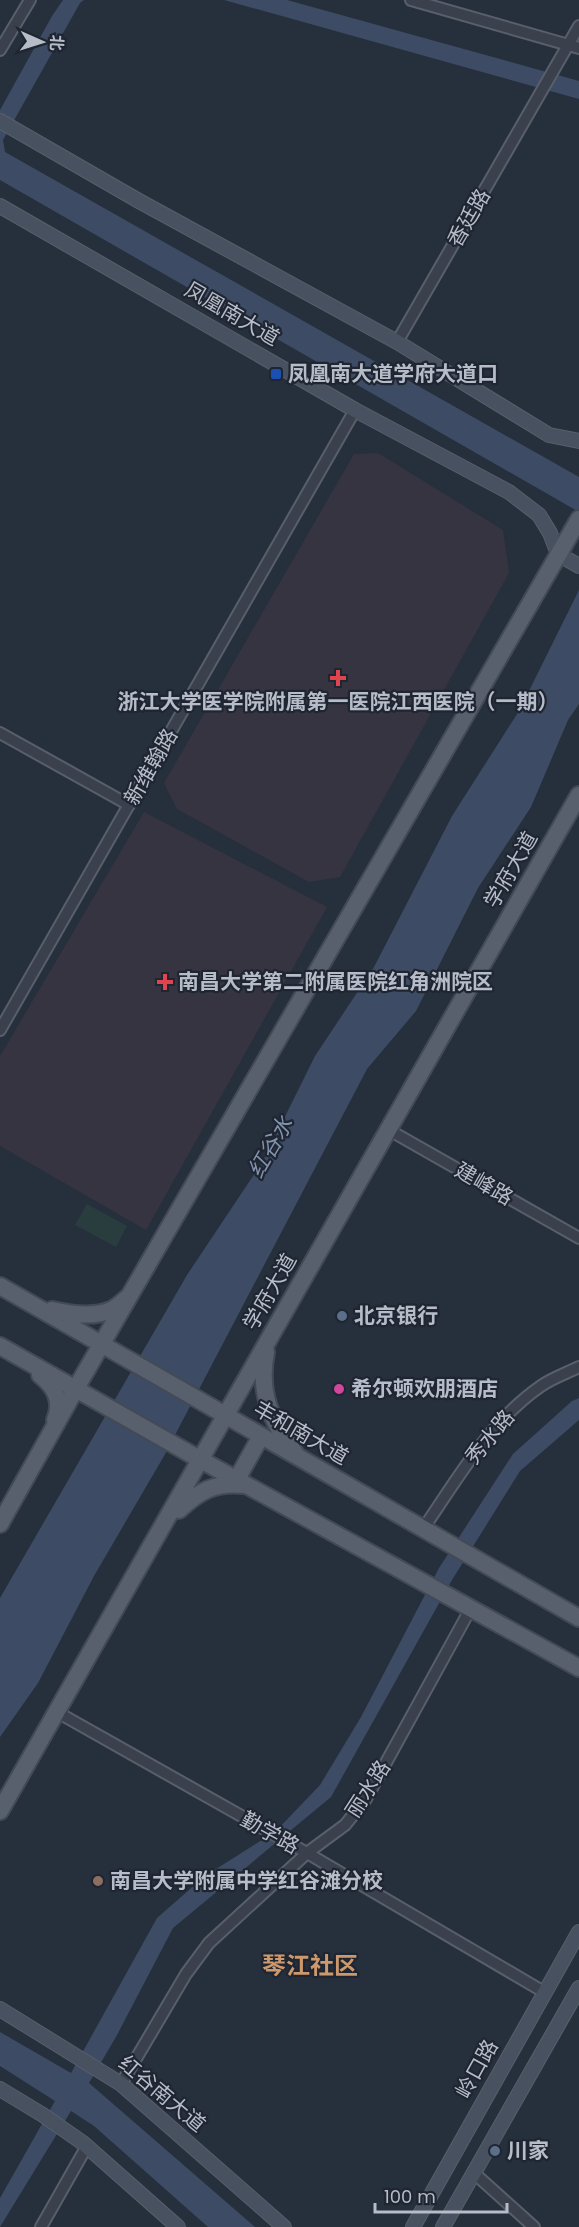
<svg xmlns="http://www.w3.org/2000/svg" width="579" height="2227" viewBox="0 0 579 2227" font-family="Poppins,'Noto Sans SC',sans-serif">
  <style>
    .medical { fill: #363441 }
    .green { fill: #293d3f }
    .water { fill: #3d4c64 }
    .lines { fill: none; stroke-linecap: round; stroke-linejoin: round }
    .street-casing { stroke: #585f6b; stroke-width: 14 }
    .secondary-casing { stroke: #585f6b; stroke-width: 16 }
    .primary-casing { stroke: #434a56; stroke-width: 20 }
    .street { stroke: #3a414d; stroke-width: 10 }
    .secondary { stroke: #48515f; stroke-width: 14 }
    .primary { stroke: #58606d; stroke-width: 16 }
    .transit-dot { fill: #1a4fb4; stroke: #1f2632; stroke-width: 2 }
    .health-dot { fill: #e0444e; stroke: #1f2632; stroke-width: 2 }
    .service-dot { fill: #5c6f8a; stroke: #1f2632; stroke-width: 2 }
    .hotel-dot { fill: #d1479c; stroke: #1f2632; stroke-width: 2 }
    .education-dot { fill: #8d6e63; stroke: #1f2632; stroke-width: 2 }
    .labels { text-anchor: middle; stroke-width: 4.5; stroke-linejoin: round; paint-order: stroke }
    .street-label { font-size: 21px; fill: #b6bcc8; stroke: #1f2632 }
    .poi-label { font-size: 21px; font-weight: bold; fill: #b6bcc8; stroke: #1f2632; text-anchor: start }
    .water-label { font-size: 22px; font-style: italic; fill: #8092ad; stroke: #1f2632 }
    .quarter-label { font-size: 24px; font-weight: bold; fill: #cc986c; stroke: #1f2632 }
  </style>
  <rect width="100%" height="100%" fill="#262f3c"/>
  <g class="medical">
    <polygon points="378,453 503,530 509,573 340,877 309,882 177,809 164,783 354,454"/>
    <polygon points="144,812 327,907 146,1230 0,1146 0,1056"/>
  </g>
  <polygon class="green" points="87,1204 127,1226 116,1247 75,1225"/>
  <g class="water">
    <polygon points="63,0 84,0 80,3 3,140 5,152 579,477 579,512 0,180 0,110 52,16"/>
    <polygon points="224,0 287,0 579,81 579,99"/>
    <polygon points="579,590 579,704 568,720 531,807 478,888 416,1011 367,1069 164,1456 94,1576 38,1683 0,1737 0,1598 187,1275 263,1161 315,1056 374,967 452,816 519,711"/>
    <polygon points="579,1398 579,1420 520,1471 452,1580 331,1797 173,1928 117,2035 89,2083 255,2227 208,2227 94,2126 71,2111 0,2227 0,2198 55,2101 0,2066 0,2032 71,2073 157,1918 205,1876 276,1831 320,1785 361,1717 439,1568 513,1454 572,1401"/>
  </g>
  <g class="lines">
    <g class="street-casing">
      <g id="street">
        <polyline points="411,0 579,48"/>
        <polyline points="0,50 30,0"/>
        <polyline points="397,342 579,26"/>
        <polyline points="0,733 129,805"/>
        <polyline points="0,1030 355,410"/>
        <polyline points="389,1130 579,1238"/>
        <path d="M 423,1529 C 458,1478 490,1421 541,1386 C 552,1378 567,1373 579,1367"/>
        <polyline points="57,1712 307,1853 544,1992"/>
        <polyline points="121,2084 186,1974 209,1943 307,1853 345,1825 366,1799 471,1608"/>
        <polyline points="474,2173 534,2227"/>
        <polyline points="41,2227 87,2146"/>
      </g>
    </g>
    <g class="secondary-casing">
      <g id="secondary">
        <polyline points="0,121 139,201 397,342 549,435 579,441"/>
        <polyline points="0,206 355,410 509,492 539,515 550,533 558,554 579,566"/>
        <polyline points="0,2009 121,2084 284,2227"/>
        <polyline points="0,2089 43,2115 83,2143 178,2227"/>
        <polyline points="413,2227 579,1932"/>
        <polyline points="443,2227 579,1988"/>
      </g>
    </g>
    <g class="primary-casing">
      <g id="primary">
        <polyline points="0,1286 579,1618"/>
        <path d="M 52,1310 C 70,1314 93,1318 111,1310 C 116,1308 122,1302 127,1298"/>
        <polyline points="0,1346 201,1460 579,1668"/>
        <path d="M 266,1352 C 258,1394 271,1420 295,1453"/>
        <path d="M 40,1375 C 55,1387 63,1401 55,1420"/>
        <polyline points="237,1479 261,1436"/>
        <path d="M 179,1510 C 199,1491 215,1482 244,1485"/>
        <polyline points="0,1524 75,1390 579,519"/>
        <polyline points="0,1811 579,795"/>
      </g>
    </g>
    <use href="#street" class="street"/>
    <use href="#secondary" class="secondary"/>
    <use href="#primary" class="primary"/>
  </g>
  <rect class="transit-dot" x="270" y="368" width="12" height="12" rx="3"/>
  <g class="health-dot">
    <path d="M335 669h6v6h6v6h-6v6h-6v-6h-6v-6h6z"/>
    <path d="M162 973h6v6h6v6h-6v6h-6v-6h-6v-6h6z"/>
  </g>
  <g class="service-dot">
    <circle cx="342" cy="1316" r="6"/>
    <circle cx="495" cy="2151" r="6"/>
  </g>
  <circle class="hotel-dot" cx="339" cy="1389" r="6"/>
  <circle class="education-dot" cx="98" cy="1881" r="6"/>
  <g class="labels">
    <g class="street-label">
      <text transform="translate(469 218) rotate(-60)" y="7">香廷路</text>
      <text transform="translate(232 314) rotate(30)" y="7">凤凰南大道</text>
      <text transform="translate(151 767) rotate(-60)" y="7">新维翰路</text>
      <text transform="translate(511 870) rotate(-60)" y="7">学府大道</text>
      <text transform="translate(484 1184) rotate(30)" y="7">建峰路</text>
      <text transform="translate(270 1292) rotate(-60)" y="7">学府大道</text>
      <text transform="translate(301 1433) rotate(30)" y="7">丰和南大道</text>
      <text transform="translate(490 1437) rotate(-50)" y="7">秀水路</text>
      <text transform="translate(368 1789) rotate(-57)" y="7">丽水路</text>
      <text transform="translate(270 1833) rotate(29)" y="7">勤学路</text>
      <text transform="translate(477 2069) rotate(-61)" y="7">岭口路</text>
      <text transform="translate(162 2094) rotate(40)" y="7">红谷南大道</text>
    </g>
    <g class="poi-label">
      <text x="288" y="381">凤凰南大道学府大道口</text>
      <text x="338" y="709" text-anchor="middle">浙江大学医学院附属第一医院江西医院（一期）</text>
      <text x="178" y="989">南昌大学第二附属医院红角洲院区</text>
      <text x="354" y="1323">北京银行</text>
      <text x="351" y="1396">希尔顿欢朋酒店</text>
      <text x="110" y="1888">南昌大学附属中学红谷滩分校</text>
      <text x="507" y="2158">川家</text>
    </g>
    <g class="water-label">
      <text transform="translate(270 1147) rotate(-60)" y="8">红谷水</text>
    </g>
    <g class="quarter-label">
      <text x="310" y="1974">琴江社区</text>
    </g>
  </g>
  <g transform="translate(42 42) rotate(93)" stroke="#1f2632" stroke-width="4.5" paint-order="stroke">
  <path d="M0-4.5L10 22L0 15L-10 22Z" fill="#b6bcc8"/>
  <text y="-9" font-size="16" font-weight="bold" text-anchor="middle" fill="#b6bcc8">北</text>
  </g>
  <path d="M375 2203v9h132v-9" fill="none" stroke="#b6bcc8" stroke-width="3"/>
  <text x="384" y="2203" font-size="18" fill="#b6bcc8" stroke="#1f2632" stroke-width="4.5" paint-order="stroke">100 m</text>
</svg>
